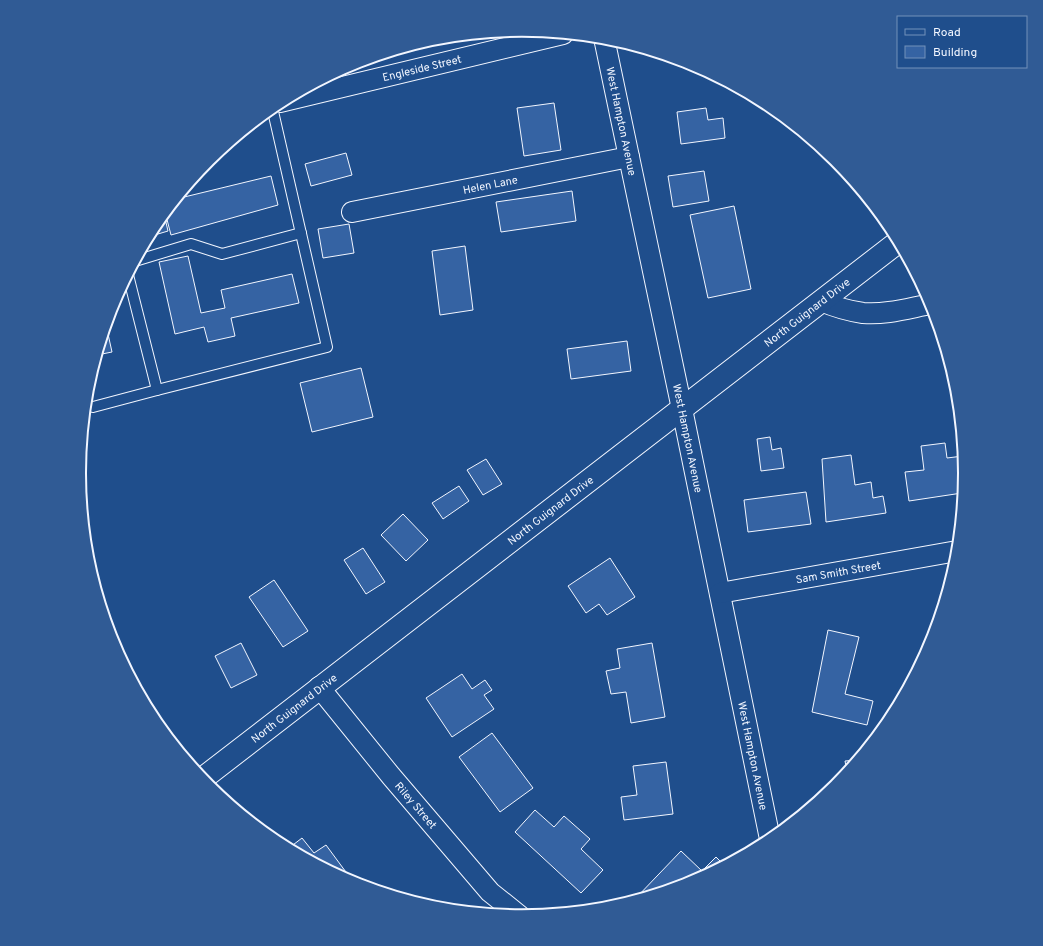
<svg xmlns="http://www.w3.org/2000/svg" width="1043" height="946" viewBox="0 0 1043 946" font-family="Overpass,sans-serif">
  <style>
    .building { fill: #3563a3; stroke: #f2f6ff }
    .lines { fill: none; stroke-linecap: round; stroke-linejoin: round }
    .lane-casing { stroke: #f2f6ff; stroke-width: 12 }
    .street-casing { stroke: #f2f6ff; stroke-width: 22 }
    .highway-casing { stroke: #f2f6ff; stroke-width: 24 }
    .lane { stroke: #1f4e8c; stroke-width: 10 }
    .street { stroke: #1f4e8c; stroke-width: 20 }
    .highway { stroke: #1f4e8c; stroke-width: 22 }
    .labels { text-anchor: middle; stroke-width: 3; stroke-linejoin: round; paint-order: stroke }
    .street-label { font-size: 11px; fill: #f2f6ff; stroke: #1f4e8c }
    .rim { fill: none; stroke: #f2f6ff; stroke-width: 2 }
  </style>
  <rect width="100%" height="100%" fill="#1f4e8c"/>
  <g class="building">
    <polygon points="554,103 561,150 524,156 517,108"/>
    <polygon points="706,108 708,120 723,118 725,138 681,144 677,112"/>
    <polygon points="346,153 352,175 311,186 305,164"/>
    <polygon points="704,171 709,201 673,207 668,176"/>
    <polygon points="271,176 278,205 171,235 165,212 176,199"/>
    <polygon points="572,191 576,221 501,232 496,202"/>
    <polygon points="734,206 751,289 708,298 690,215"/>
    <polygon points="164,214 168,231 148,237 153,227"/>
    <polygon points="349,224 354,253 323,258 318,229"/>
    <polygon points="465,246 473,310 440,315 432,251"/>
    <polygon points="188,256 201,313 225,308 221,290 292,274 299,303 231,318 235,336 208,342 204,327 175,334 159,262"/>
    <polygon points="106,325 112,352 97,355"/>
    <polygon points="627,341 631,371 571,379 567,349"/>
    <polygon points="361,368 373,417 312,432 300,383"/>
    <polygon points="770,437 772,450 781,448 784,468 761,471 757,439"/>
    <polygon points="945,443 947,458 963,456 964,473 962,493 909,501 905,472 924,470 921,446"/>
    <polygon points="80,455 84,472 79,473"/>
    <polygon points="851,455 855,485 871,482 873,498 883,496 886,513 826,522 822,459"/>
    <polygon points="486,459 502,484 483,495 467,470"/>
    <polygon points="459,486 469,501 443,519 432,503"/>
    <polygon points="806,492 811,524 748,532 744,500"/>
    <polygon points="403,514 428,540 406,561 381,535"/>
    <polygon points="363,548 385,582 366,594 344,560"/>
    <polygon points="610,558 635,597 607,615 599,604 586,613 568,586"/>
    <polygon points="274,580 308,631 283,647 249,597"/>
    <polygon points="828,630 859,637 845,694 873,701 867,725 812,712"/>
    <polygon points="241,643 257,675 231,688 215,656"/>
    <polygon points="652,643 665,717 631,723 626,692 611,694 606,671 620,668 617,649"/>
    <polygon points="462,674 472,689 485,680 492,690 484,695 494,709 452,737 426,698"/>
    <polygon points="492,733 533,788 500,812 459,757"/>
    <polygon points="857,760 847,772 845,761"/>
    <polygon points="666,762 673,814 624,820 621,797 637,795 633,766"/>
    <polygon points="535,810 554,827 564,816 590,839 581,849 603,870 581,893 515,832"/>
    <polygon points="302,838 314,853 326,845 354,883 289,848"/>
    <polygon points="681,851 702,871 716,857 724,865 691,882 635,899"/>
  </g>
  <g class="lines">
    <g class="lane-casing">
      <g id="lane">
        <polyline points="135,261 191,244 222,254 301,233"/>
        <polyline points="128,275 157,390"/>
        <polyline points="93,407 157,390 327,347 272,107"/>
      </g>
    </g>
    <g class="street-casing">
      <g id="street">
        <path id="s1" d="M 604,38 L 682,409 L 770,839"/>
        <path id="s2" d="M 280,102 L 563,34"/>
        <path id="s3" d="M 352,212 L 629,157"/>
        <path d="M 821,301 C 835,307 849,311 863,313 C 886,315 909,308 931,304"/>
        <path id="s4" d="M 720,593 L 957,551"/>
        <path id="s5" d="M 319,687 L 391,776 L 490,892 L 520,916"/>
      </g>
    </g>
    <g class="highway-casing">
      <g id="highway">
        <path id="s6" d="M 202,779 L 898,242"/>
      </g>
    </g>
    <use href="#lane" class="lane"/>
    <use href="#street" class="street"/>
    <use href="#highway" class="highway"/>
  </g>
  <g class="labels">
    <g class="street-label">
      <text dy="4" stroke="none"><textPath href="#s2" startOffset="146">Engleside Street</textPath></text>
      <text dy="4" stroke="none"><textPath href="#s1" startOffset="85">West Hampton Avenue</textPath></text>
      <text dy="4" stroke="none"><textPath href="#s3" startOffset="141">Helen Lane</textPath></text>
      <text dy="4" stroke="none"><textPath href="#s6" startOffset="764">North Guignard Drive</textPath></text>
      <text dy="4" stroke="none"><textPath href="#s1" startOffset="409">West Hampton Avenue</textPath></text>
      <text dy="4" stroke="none"><textPath href="#s6" startOffset="440">North Guignard Drive</textPath></text>
      <text dy="4" stroke="none"><textPath href="#s4" startOffset="120">Sam Smith Street</textPath></text>
      <text dy="4" stroke="none"><textPath href="#s6" startOffset="116">North Guignard Drive</textPath></text>
      <text dy="4" stroke="none"><textPath href="#s1" startOffset="733">West Hampton Avenue</textPath></text>
      <text dy="4" stroke="none"><textPath href="#s5" startOffset="153">Riley Street</textPath></text>
    </g>
  </g>
  <path d="M0 0H1043V946H0ZM86 473a436 436 0 1 1 872 0a436 436 0 1 1-872 0Z" fill="#305b95" fill-rule="evenodd"/>
  <path class="rim" d="M86 473a436 436 0 1 1 872 0a436 436 0 1 1-872 0Z"/>
  <rect x="897" y="16" width="130" height="52" fill="#1f4e8c" stroke="#7391ba"/>
  <rect x="905" y="29" width="20" height="6" fill="#1f4e8c" stroke="#7391ba"/>
  <text x="933" y="36" font-size="12" fill="#f2f6ff">Road</text>
  <rect x="905" y="46" width="20" height="12" fill="#3563a3" stroke="#7391ba"/>
  <text x="933" y="56" font-size="12" fill="#f2f6ff">Building</text>
</svg>
